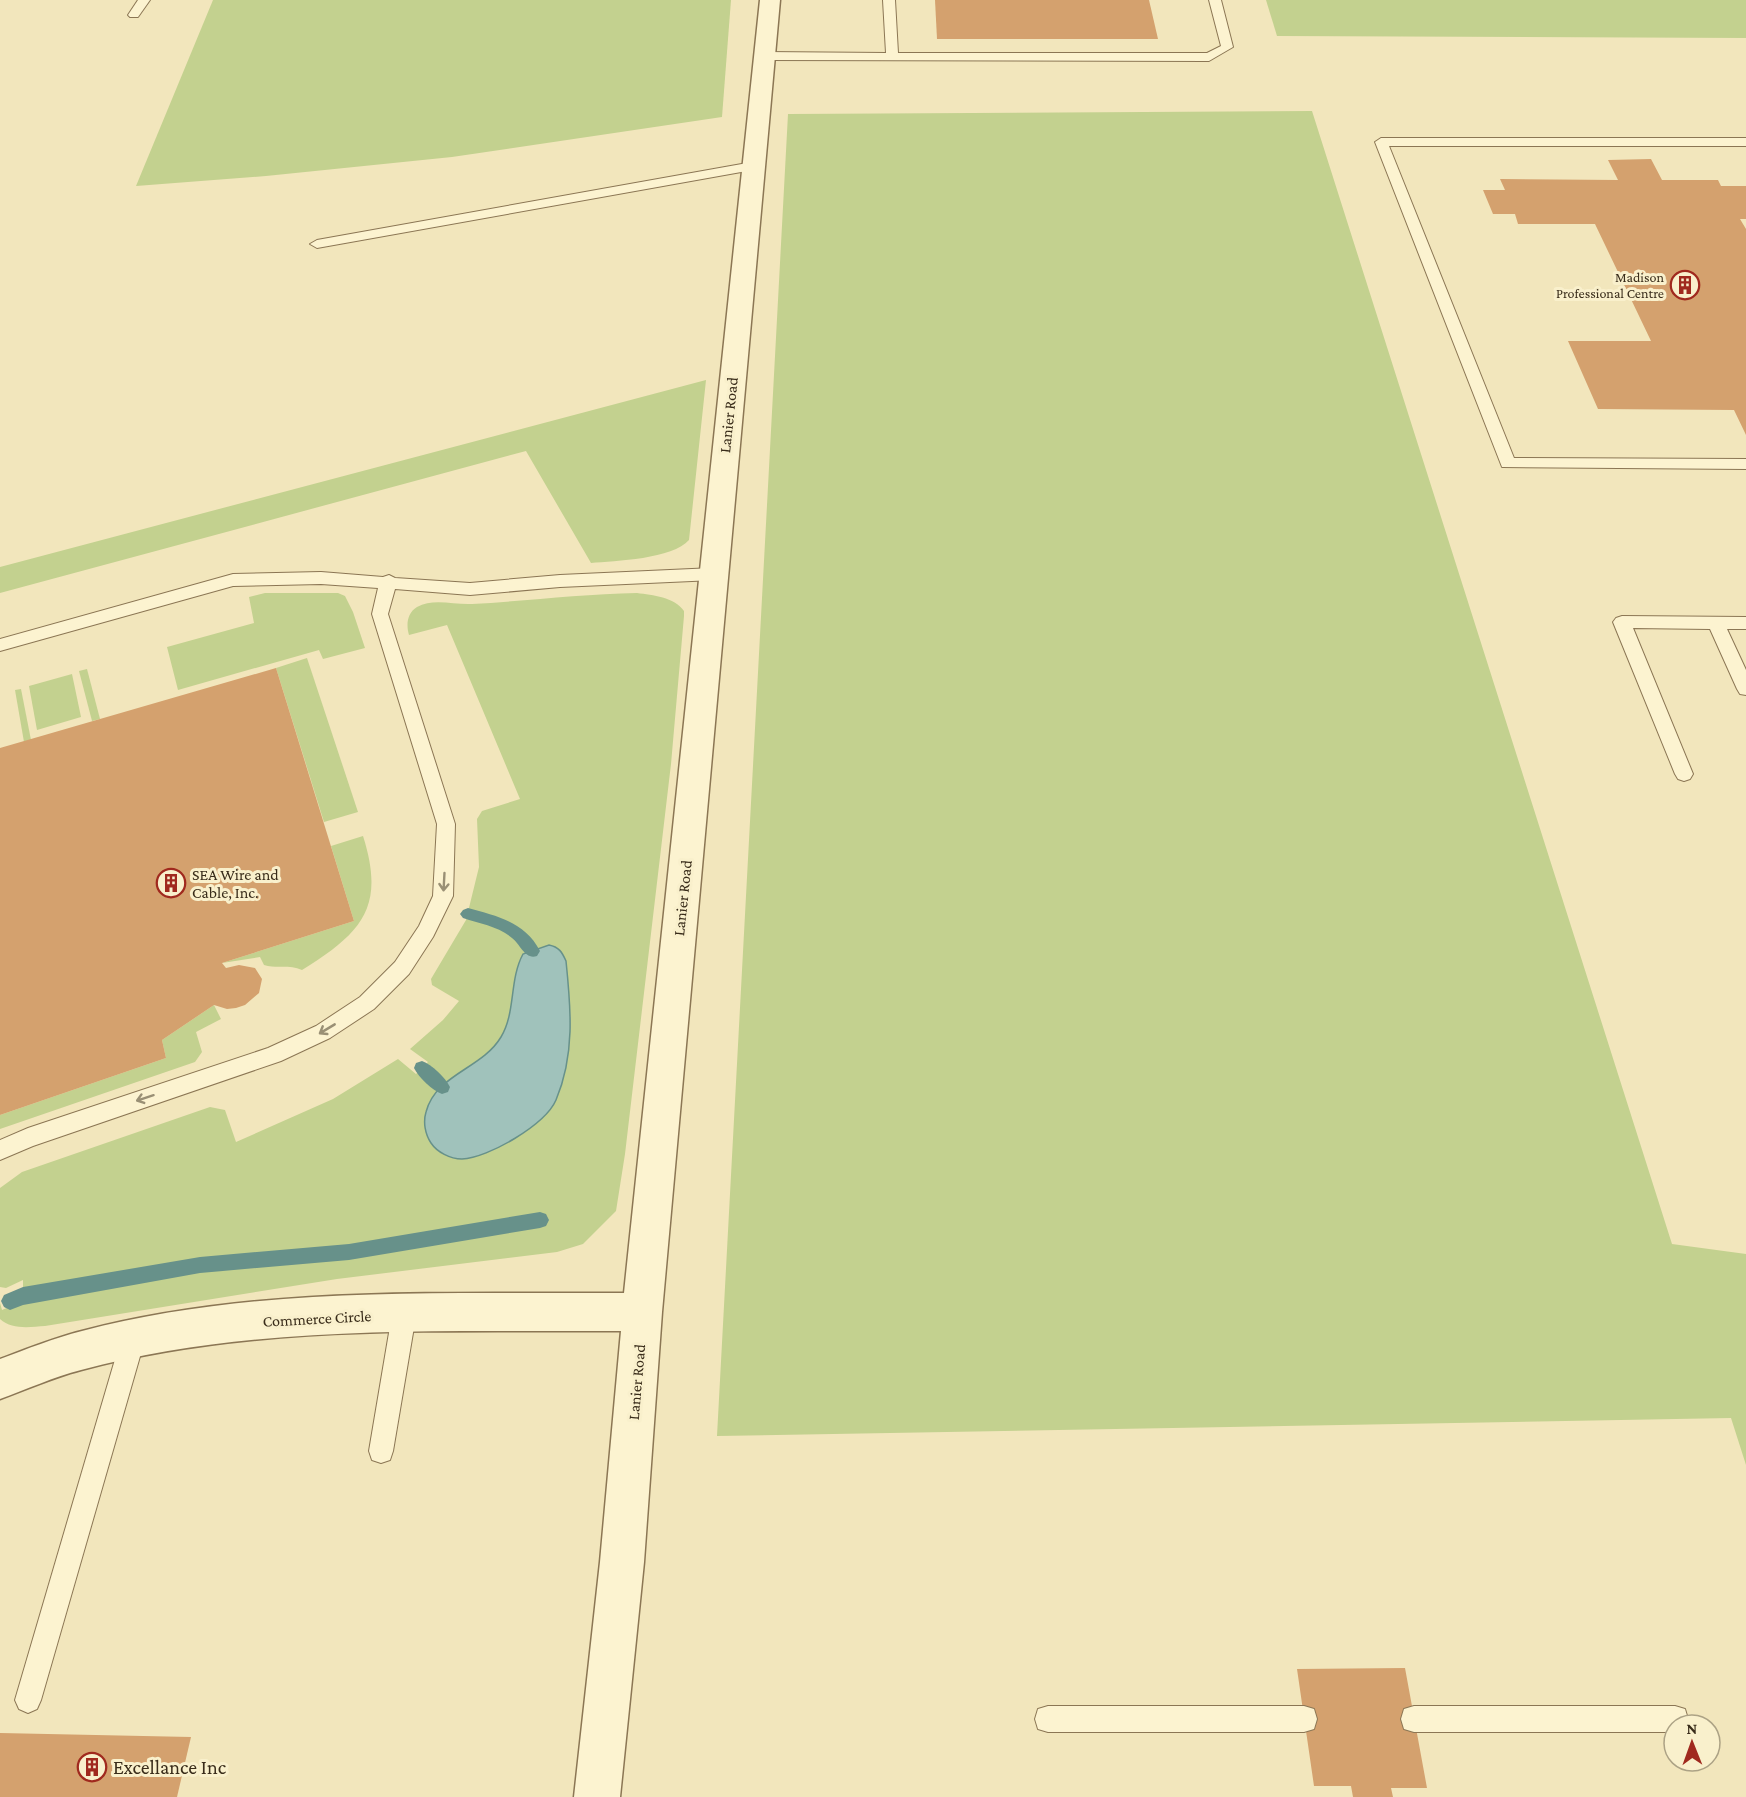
<svg xmlns="http://www.w3.org/2000/svg" width="1746" height="1797" viewBox="0 0 1746 1797" font-family="'Crimson Pro',serif">
  <style>
    .green { fill: #c3d18f }
    .water { fill: #a0c2bb; stroke: #67918a; stroke-width: 1.5 }
    .lines { fill: none; stroke-linecap: round; stroke-linejoin: round }
    .stream { fill: #67918a; fill-rule: evenodd }
    .building { fill: #d4a16e }
    .lane-casing { stroke: #8b7654; stroke-width: 2 }
    .street-casing { stroke: #8b7654; stroke-width: 3 }
    .lane { fill: #fcf3d0; fill-rule: evenodd }
    .street { fill: #fcf3d0; fill-rule: evenodd }
    .oneway { stroke: #9a9075 }
    .labels { text-anchor: middle; stroke-width: 6; stroke-linejoin: round; paint-order: stroke }
    .far-poi-label { font-size: 14px; fill: #392c1a; stroke: #f9f0cc; text-anchor: end }
    .street-label { font-size: 16px; fill: #392c1a; stroke: #f9f0cc }
    .poi-label { font-size: 16px; fill: #392c1a; stroke: #f9f0cc; text-anchor: start }
    .near-poi-label { font-size: 20px; fill: #392c1a; stroke: #f9f0cc; text-anchor: start }
  </style>
  <rect width="100%" height="100%" fill="#f2e6bc"/>
  <g class="green">
    <polygon points="213,0 731,0 722,117 452,157 266,176 136,186"/>
    <polygon points="1266,0 1746,0 1746,38 1277,36"/>
    <polygon points="1312,111 1672,1244 1746,1254 1746,1465 1731,1418 717,1436 788,114"/>
    <path d="M 706,380 L 689,540 C 673,559 615,561 591,563 L 526,451 L 0,593 L 0,567 Z"/>
    <polygon points="265,593 338,593 345,596 353,612 365,648 323,659 319,650 178,690 167,647 254,623 249,597"/>
    <path d="M 637,593 C 653,595 674,597 684,611 L 684,616 L 671,764 L 625,1154 L 616,1211 L 583,1244 L 557,1252 L 337,1279 L 45,1326 C 30,1327 12,1330 0,1319 L 0,1303 L 2,1310 L 23,1301 L 23,1280 L 6,1288 L 0,1287 L 0,1188 L 22,1172 L 210,1107 L 225,1110 L 236,1142 L 333,1099 L 398,1059 L 416,1074 L 428,1062 L 410,1049 L 443,1020 L 459,1001 L 432,985 L 431,979 L 466,920 L 479,867 L 477,819 L 482,811 L 520,799 L 447,625 L 409,635 C 406,625 407,613 417,607 C 433,598 454,605 472,604 C 527,601 582,594 637,593 Z"/>
    <polygon points="307,658 358,812 324,822 276,668"/>
    <polygon points="87,669 100,719 92,721 79,671"/>
    <polygon points="72,674 81,717 37,730 29,686"/>
    <polygon points="21,689 31,740 24,742 15,690"/>
    <path d="M 363,836 C 386,908 361,933 302,970 C 289,964 277,969 264,965 L 260,957 L 222,963 L 354,921 L 331,846 Z"/>
    <polygon points="214,1005 221,1019 196,1032 202,1052 195,1062 0,1129 0,1115 166,1058 162,1040"/>
  </g>
  <path class="water" d="M 549,945 C 559,947 562,952 566,961 C 571,1009 575,1055 556,1100 C 545,1125 488,1158 462,1159 C 450,1159 437,1152 431,1143 C 425,1134 423,1122 426,1112 C 436,1074 482,1069 501,1037 C 516,1012 509,980 523,954 Z"/>
  <g class="lines">
    <g class="stream">
      <path d="M 468,908 C 497,916 525,922 540,951 L 537,956 C 525,960 521,945 512,938 C 498,926 480,924 463,918 L 460,914 L 463,910 Z"/>
      <path d="M 422,1061 C 432,1065 445,1077 450,1087 L 448,1092 L 442,1094 C 432,1090 419,1078 414,1068 L 416,1063 Z"/>
      <polygon points="540,1212 546,1214 549,1220 546,1226 540,1228 349,1260 200,1273 23,1305 10,1310 4,1307 1,1301 4,1295 23,1287 200,1257 349,1244"/>
    </g>
  </g>
  <g class="building">
    <polygon points="935,0 1149,0 1158,39 937,39"/>
    <polygon points="1651,159 1662,180 1718,180 1721,186 1746,186 1746,219 1740,219 1746,229 1746,435 1734,410 1598,409 1568,341 1651,341 1595,224 1518,224 1515,214 1493,214 1483,190 1505,190 1500,179 1618,180 1608,160"/>
    <polygon points="276,668 354,921 222,963 226,968 239,965 255,968 262,979 259,993 245,1005 236,1008 227,1009 214,1005 162,1040 166,1058 0,1115 0,748"/>
    <polygon points="1405,1668 1427,1788 1391,1788 1393,1797 1353,1797 1351,1786 1314,1786 1297,1669"/>
    <polygon points="0,1733 191,1737 177,1797 0,1797"/>
  </g>
  <g class="lines">
    <g class="lane-casing">
      <g id="lane">
        <polygon points="138,0 150,0 138,17 130,17 128,15"/>
        <polygon points="883,0 895,0 898,53 1207,53 1221,46 1209,0 1221,0 1233,47 1209,61 764,60 758,56 764,52 886,53"/>
        <polygon points="1381,138 1746,138 1746,146 1389,146 1514,458 1746,459 1746,469 1502,467 1375,142"/>
        <polygon points="753,162 759,166 758,169 317,248 310,244 317,240"/>
        <polygon points="714,568 720,570 722,574 720,578 714,580 560,587 470,595 395,589 388,614 455,824 453,896 433,937 409,974 374,1009 330,1038 281,1061 33,1146 0,1160 0,1140 28,1128 268,1048 316,1026 360,997 395,962 419,926 433,896 437,824 372,614 378,588 321,584 233,586 0,651 0,639 233,574 321,572 383,577 389,575 395,578 470,583 560,575"/>
        <polygon points="1622,616 1746,617 1746,629 1727,629 1746,670 1746,695 1740,694 1737,689 1710,629 1633,628 1693,774 1690,779 1684,781 1678,779 1675,774 1613,622 1616,618"/>
        <polygon points="404,1304 412,1307 416,1315 393,1451 390,1460 381,1463 372,1460 369,1451 392,1315 396,1307"/>
        <polygon points="133,1328 141,1331 145,1339 41,1700 37,1709 28,1713 19,1709 15,1700 121,1339 125,1331"/>
        <polygon points="1048,1706 1304,1706 1314,1709 1317,1719 1314,1729 1304,1732 1048,1732 1038,1729 1035,1719 1038,1709"/>
        <polygon points="1414,1706 1675,1706 1685,1709 1688,1719 1686,1725 1674,1725 1674,1732 1414,1732 1404,1729 1401,1719 1404,1709"/>
      </g>
    </g>
    <g class="street-casing">
      <path id="street" d="M 760,0 L 780,0 L 662,1312 L 644,1562 L 620,1797 L 574,1797 L 600,1562 L 621,1331 C 442,1332 256,1323 81,1370 C 54,1377 27,1389 0,1399 L 0,1359 C 27,1349 54,1338 82,1331 C 257,1285 444,1294 624,1293 Z"/>
    </g>
    <use href="#lane" class="lane"/>
    <use href="#street" class="street"/>
  </g>
  <defs><path id="oneway-shaft" d="M-6 0H5M1.5-3L5.5 0L1.5 3" fill="none" stroke-width="1.6" stroke-linecap="round" stroke-linejoin="round" transform="scale(1.5)"/></defs>
  <g class="oneway">
    <use href="#oneway-shaft" transform="translate(444 882) rotate(93)"/>
    <use href="#oneway-shaft" transform="translate(327 1029) rotate(149)"/>
    <use href="#oneway-shaft" transform="translate(145 1098) rotate(162)"/>
  </g>
  <defs>
    <g id="building-ring" transform="scale(1.5)"><circle r="9.5" fill="#f9f0cc" stroke="#a0291e" stroke-width="1.5"/><path d="M-4-6H4V6H1V3H-1V6H-4ZM-2.5-4.3h1.7v1.8h-1.7ZM.8-4.3h1.7v1.8H.8ZM-2.5-1h1.7V.8h-1.7ZM.8-1h1.7V.8H.8Z" fill="#a0291e"/></g>
  </defs>
  <g fill-rule="evenodd">
    <use href="#building-ring" x="1685" y="285"/>
    <use href="#building-ring" x="171" y="883"/>
    <use href="#building-ring" x="92" y="1767"/>
  </g>
  <g class="labels">
    <g class="far-poi-label">
      <text x="1664" y="282">Madison<tspan x="1664" dy="16">Professional Centre</tspan></text>
    </g>
    <g class="street-label">
      <text transform="translate(728 415) rotate(-84)" y="6">Lanier Road</text>
      <text transform="translate(682 898) rotate(-84)" y="6">Lanier Road</text>
      <text transform="translate(317 1318) rotate(-3)" y="6">Commerce Circle</text>
      <text transform="translate(636 1382) rotate(-85)" y="6">Lanier Road</text>
    </g>
    <g class="poi-label">
      <text x="192" y="880">SEA Wire and<tspan x="192" dy="18">Cable, Inc.</tspan></text>
    </g>
    <g class="near-poi-label">
      <text x="113" y="1774">Excellance Inc</text>
    </g>
  </g>
  <g transform="translate(1692 1743) rotate(359)"><circle r="28" fill="#f9f0cc" stroke="#aca285" stroke-width="1.5"/>
  <path d="M0-4.5L10 22L0 15L-10 22Z" fill="#a0291e"/>
  <text y="-9" font-size="16" font-weight="bold" text-anchor="middle" fill="#392c1a">N</text>
  </g>
</svg>
